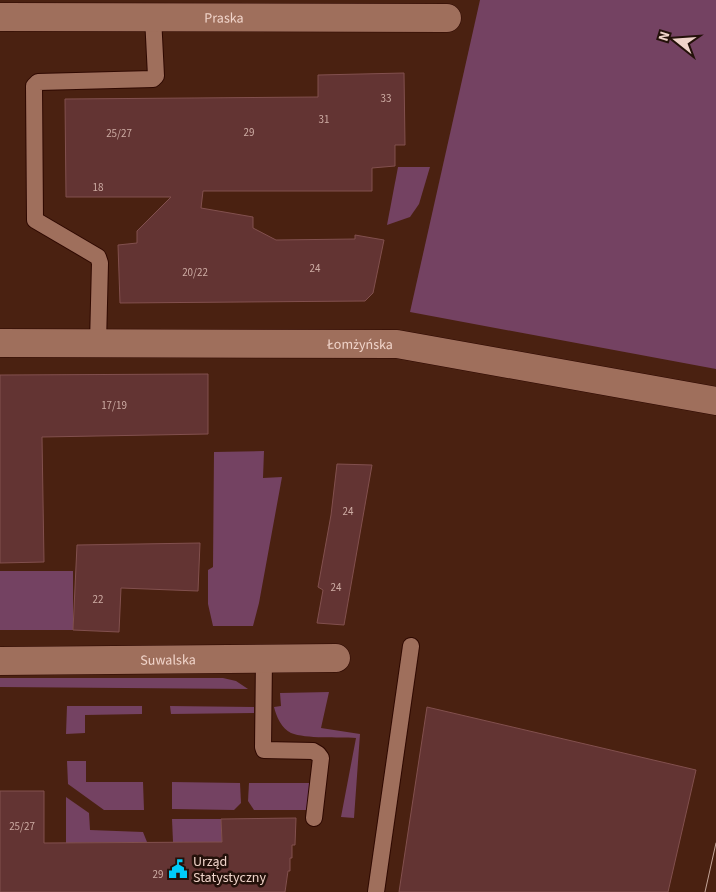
<svg xmlns="http://www.w3.org/2000/svg" width="716" height="892" viewBox="0 0 716 892" font-family="'Source Sans 3',sans-serif">
  <style>
    .green { fill: #744262 }
    .building { fill: #633433; stroke: #82504e }
    .lines { fill: none; stroke-linecap: round; stroke-linejoin: round }
    .lane-casing { stroke: #2e0800; stroke-width: 18 }
    .street-casing { stroke: #2e0800; stroke-width: 29 }
    .lane { stroke: #9f6f5c; stroke-width: 16 }
    .street { stroke: #9f6f5c; stroke-width: 28 }
    .tram { stroke: #c4a599; stroke-width: 1 }
    .labels { text-anchor: middle; stroke-width: 5; stroke-linejoin: round; paint-order: stroke }
    .number-label { font-size: 11px; fill: #cdaca4 }
    .street-label { font-size: 14px; fill: #f0d4ca; stroke: #24110a }
    .poi-label { font-size: 14px; fill: #f0d4ca; stroke: #24110a; text-anchor: start }
  </style>
  <rect width="100%" height="100%" fill="#4a2111"/>
  <g class="green">
    <polygon points="480,0 716,0 716,369 410,312"/>
    <polygon points="398,167 430,167 419,204 410,217 387,225"/>
    <polygon points="264,451 263,478 282,477 259,603 253,626 213,626 208,604 208,570 213,567 214,452"/>
    <rect x="0" y="571" width="73" height="59"/>
    <polygon points="0,678 223,678 236,681 248,689 0,687"/>
    <path d="M 329,692 L 321,728 L 360,734 L 354,818 L 341,817 L 356,738 C 339,737 306,739 291,733 C 282,729 276,716 274,707 L 281,706 L 280,693 Z"/>
    <polygon points="67,706 142,706 142,714 85,715 85,733 66,734"/>
    <polygon points="170,706 254,707 254,713 171,714"/>
    <polygon points="67,761 86,761 86,782 143,782 144,810 104,810 68,784"/>
    <polygon points="172,782 240,783 241,803 234,810 172,809"/>
    <polygon points="249,783 313,783 309,810 254,810 248,801"/>
    <polygon points="66,797 89,813 90,830 143,832 147,842 66,843"/>
    <polygon points="172,819 221,819 222,842 173,842"/>
  </g>
  <g class="building">
    <polygon points="404,73 405,145 395,145 395,166 372,168 372,191 203,191 201,208 253,217 253,228 276,240 355,239 355,235 384,240 373,293 365,301 120,303 118,245 137,243 137,231 171,197 66,197 65,99 318,97 318,75"/>
    <polygon points="208,374 208,434 42,437 44,562 0,563 0,375"/>
    <polygon points="337,464 372,465 344,625 317,623 323,590 318,587 331,515"/>
    <polygon points="200,543 198,591 121,588 119,632 73,630 77,545"/>
    <polygon points="427,707 696,770 668,892 399,892"/>
    <polygon points="0,791 44,791 44,843 222,842 221,819 296,818 295,845 292,845 292,858 290,858 290,871 288,871 285,892 0,892"/>
  </g>
  <g class="lines">
    <g class="lane-casing">
      <g id="lane">
        <polyline points="98,343 100,263 98,257 35,220 34,86 38,82 153,79 156,76 153,17"/>
        <polyline points="264,658 263,747 264,750 313,751 318,754 321,758 314,818"/>
        <polyline points="376,892 411,646"/>
      </g>
    </g>
    <g class="street-casing">
      <g id="street">
        <path id="s1" d="M 0,17 L 447,18"/>
        <path id="s2" d="M 0,343 L 397,344 L 716,401"/>
        <path id="s3" d="M 0,661 L 336,658"/>
      </g>
    </g>
    <use href="#lane" class="lane"/>
    <use href="#street" class="street"/>
    <polyline class="tram" points="705,892 716,843"/>
  </g>
  <defs>
    <g id="civic-bare" transform="scale(1.5)"><path d="M-.6-6.5H3V-4.5H.6V-3L4-1V1h2V6H-6V1h2V-1L-.6-3ZM-1.2 2.5V6h2.4V2.5Z" fill="#00cbf9" stroke="#24110a" stroke-width="2.5" paint-order="stroke"/></g>
  </defs>
  <g fill-rule="evenodd">
    <use href="#civic-bare" x="178" y="869"/>
  </g>
  <g class="labels">
    <g class="number-label">
      <text x="386" y="102">33</text>
      <text x="324" y="123">31</text>
      <text x="249" y="136">29</text>
      <text x="119" y="137">25/27</text>
      <text x="98" y="191">18</text>
      <text x="315" y="272">24</text>
      <text x="195" y="276">20/22</text>
      <text x="114" y="409">17/19</text>
      <text x="348" y="515">24</text>
      <text x="336" y="591">24</text>
      <text x="98" y="603">22</text>
      <text x="22" y="830">25/27</text>
      <text x="158" y="878">29</text>
    </g>
    <g class="street-label">
      <text dy="5" stroke="none"><textPath href="#s1" startOffset="224">Praska</textPath></text>
      <text dy="5" stroke="none"><textPath href="#s2" startOffset="360">Łomżyńska</textPath></text>
      <text dy="5" stroke="none"><textPath href="#s3" startOffset="168">Suwalska</textPath></text>
    </g>
    <g class="poi-label">
      <text x="193" y="866">Urząd<tspan x="193" dy="16">Statystyczny</tspan></text>
    </g>
  </g>
  <g transform="translate(676 40) rotate(287)" stroke="#24110a" stroke-width="4" paint-order="stroke">
  <path d="M0-4L9 19L0 12L-9 19Z" fill="#f0d4ca"/>
  <text y="-8" font-size="14" font-weight="bold" text-anchor="middle" fill="#f0d4ca">N</text>
  </g>
</svg>
